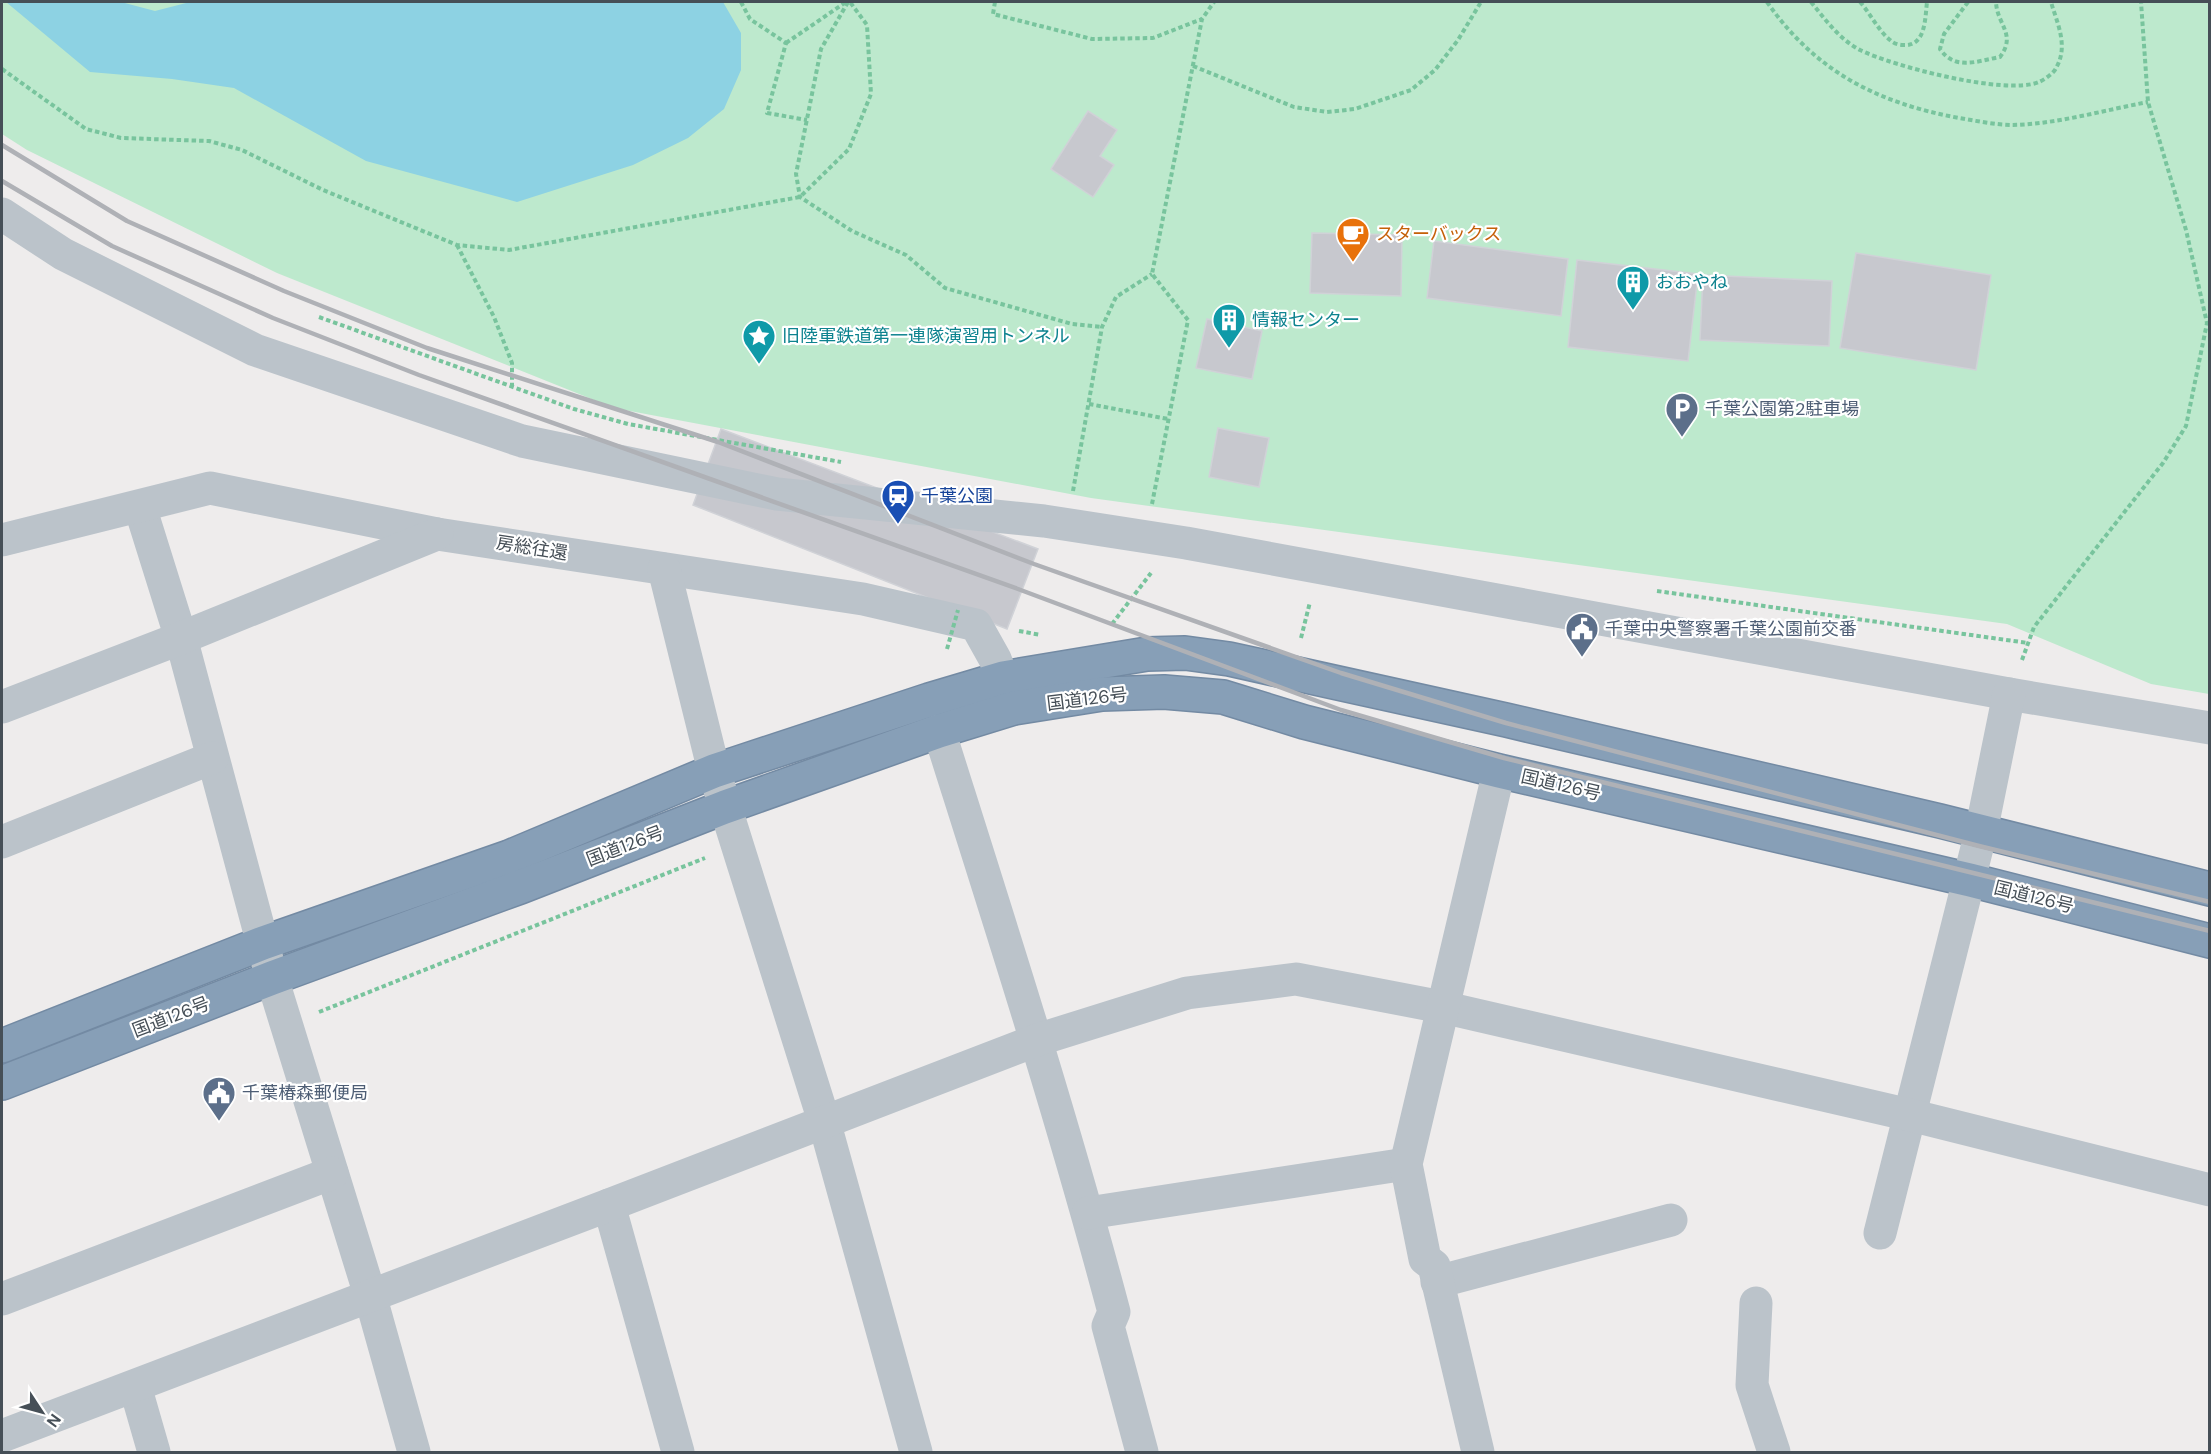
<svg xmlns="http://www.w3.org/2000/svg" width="2211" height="1454" viewBox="0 0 2211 1454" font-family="'DM Sans','Noto Sans JP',sans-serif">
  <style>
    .green { fill: #bde9cd }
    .water { fill: #8dd2e3 }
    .building { fill: #c7c8ce; stroke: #d0d2d7; stroke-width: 1.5 }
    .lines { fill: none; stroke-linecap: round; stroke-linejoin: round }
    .highway-casing { stroke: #738aa3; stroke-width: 36 }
    .path { stroke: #78c49d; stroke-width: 4; stroke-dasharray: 4.5 3; stroke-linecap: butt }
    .minor { stroke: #bbc3ca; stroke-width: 33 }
    .highway { stroke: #879fb7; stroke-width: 33 }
    .rail { stroke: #afb1b6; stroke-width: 4.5 }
    .path-bridge { stroke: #78c49d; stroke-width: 4; stroke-dasharray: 4.5 3; stroke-linecap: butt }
    .labels { text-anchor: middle; stroke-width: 4.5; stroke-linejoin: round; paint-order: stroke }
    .food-label { font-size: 18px; fill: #c56008; stroke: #fff; text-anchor: start }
    .culture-label { font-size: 18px; fill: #0d838f; stroke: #fff; text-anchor: start }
    .service-label { font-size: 18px; fill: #4e5e75; stroke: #fff; text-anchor: start }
    .transit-label { font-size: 18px; fill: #164399; stroke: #fff; text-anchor: start }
    .street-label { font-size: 18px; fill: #464f57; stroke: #fff }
  </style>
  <rect width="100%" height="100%" fill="#eeecec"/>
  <polygon class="green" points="2,2 2209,2 2209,694 2151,684 2007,624 1091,498 614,408 277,273 27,150 2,134"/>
  <polygon class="water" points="6,2 121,2 155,11 190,2 723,2 741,33 741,70 724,109 688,138 633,165 517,202 366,161 234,88 172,79 90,72"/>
  <g class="building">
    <polygon points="1088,111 1117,130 1100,156 1114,165 1093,197 1051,169"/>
    <polygon points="1312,233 1402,235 1401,296 1310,293"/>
    <polygon points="1434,241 1568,259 1561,316 1427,298"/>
    <polygon points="1856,253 1991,275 1976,370 1840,348"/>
    <polygon points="1577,260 1698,274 1688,361 1568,347"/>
    <polygon points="1703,275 1832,281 1829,346 1700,340"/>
    <polygon points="1207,319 1262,331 1252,379 1196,368"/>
    <polygon points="1218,428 1269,438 1259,487 1209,477"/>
    <polygon points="721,429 1038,549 1007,629 693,505"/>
  </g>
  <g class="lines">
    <g class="highway-casing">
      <g id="highway">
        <polyline points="2,1046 263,943 509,857 714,771 929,700 1003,678 1147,654 1185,653 1229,659 1506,720 1940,821 2210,889"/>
        <polyline points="2,1083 272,978 520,887 725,807 939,731 1014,708 1102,694 1164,692 1223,697 1304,722 1499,771 1970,880 2210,941"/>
      </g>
    </g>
    <g class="path">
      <polyline points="741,2 750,19 786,43 767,113 807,120"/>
      <polyline points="848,2 821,49 796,174 800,197 852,231 906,255 945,288 1072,324 1102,327"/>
      <polyline points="995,2 993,14 1092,39 1153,38 1202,19"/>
      <path d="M 1767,2 C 1815,71 1877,103 1959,118 C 1977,121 1996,125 2013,125 C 2057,124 2105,110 2148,102"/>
      <path d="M 1811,2 C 1825,19 1839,39 1860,50 C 1892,66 2006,96 2039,82 C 2044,80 2054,73 2056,68 C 2069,46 2057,23 2051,2"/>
      <path d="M 1860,2 C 1870,13 1878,30 1890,40 C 1893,43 1898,45 1903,45 C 1926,47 1925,18 1927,2"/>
      <path d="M 1968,2 L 1944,34 L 1940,49 C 1955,71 1977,61 2000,57 C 2017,34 1997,25 1996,2"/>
      <polyline points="786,43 846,2"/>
      <polyline points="1193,66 1294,107 1327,112 1355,109 1411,90 1435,70 1458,40 1481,2"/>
      <polyline points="2,69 86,129 121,138 209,141 242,150 323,190 457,245 509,250 800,197 849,149 871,94 867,25 850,2"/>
      <polyline points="457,245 494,317 512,363 512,385"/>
      <polyline points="319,317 574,409 628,424 841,462"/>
      <polyline points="1089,404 1168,419"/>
      <polyline points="1073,491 1102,327 1116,297 1152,274"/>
      <polyline points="1152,504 1188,320 1152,274 1202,19 1214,2"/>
      <polyline points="1657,591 2028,643"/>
      <polyline points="1112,624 1151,573"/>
      <polyline points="1019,631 1041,635"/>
      <polyline points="1301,638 1310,602"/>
      <polyline points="2022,660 2034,627 2163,463 2186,426 2207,323 2186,230 2148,102 2141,2"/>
      <polyline points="319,1012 705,858"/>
    </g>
    <g class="minor">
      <polyline points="2,214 63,254 255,350 522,441 777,494 1044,521 1186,543 2009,694 2210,728"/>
      <polyline points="140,507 181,638 272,978 370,1295 414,1452"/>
      <polyline points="2,540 210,488 437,534 863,599 976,625 995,659 1013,705"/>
      <polyline points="664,569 714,771 824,1121 916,1452"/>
      <polyline points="2,707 181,638 437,534"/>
      <path d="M 939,731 C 1000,924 1062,1116 1114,1312 L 1108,1326 L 1142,1452"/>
      <polyline points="2,842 212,758"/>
      <polyline points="609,1205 678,1452"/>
      <polyline points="1088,1213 1406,1164"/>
      <polyline points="1880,1233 1981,832 2009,694"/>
      <polyline points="1437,1282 1671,1220"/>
      <polyline points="2,1299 332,1173"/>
      <polyline points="1756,1303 1752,1385 1774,1452"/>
      <polyline points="135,1386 154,1452"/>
      <polyline points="2,1436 609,1205 1037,1040 1187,993 1296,979 1442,1007 1910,1115 2210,1190"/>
      <polyline points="1478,1452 1434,1266 1425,1259 1406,1164 1499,771"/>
    </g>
    <use href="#highway" class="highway"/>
    <g class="rail">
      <polyline points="2,145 127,221 284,291 427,348 718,442 1034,564 1341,673 1506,723 1979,846 2210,902"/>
      <polyline points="2,181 112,246 273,318 419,375 1018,589 1341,710 1504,758 2210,931"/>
    </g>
    <polyline class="path-bridge" points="947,649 958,610"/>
  </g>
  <defs>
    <g id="cafe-pin" transform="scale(1.725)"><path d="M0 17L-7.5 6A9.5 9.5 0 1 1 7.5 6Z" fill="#e8710a" stroke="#fff"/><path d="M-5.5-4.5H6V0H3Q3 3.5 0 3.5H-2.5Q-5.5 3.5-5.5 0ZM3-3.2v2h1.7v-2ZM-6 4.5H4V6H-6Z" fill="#fff"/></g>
    <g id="building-pin" transform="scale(1.725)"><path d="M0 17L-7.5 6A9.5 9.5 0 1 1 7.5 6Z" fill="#0f9aa8" stroke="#fff"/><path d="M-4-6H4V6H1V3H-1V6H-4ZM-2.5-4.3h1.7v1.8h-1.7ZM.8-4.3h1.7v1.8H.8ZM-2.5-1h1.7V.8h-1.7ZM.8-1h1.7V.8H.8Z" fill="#fff"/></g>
    <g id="sight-pin" transform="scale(1.725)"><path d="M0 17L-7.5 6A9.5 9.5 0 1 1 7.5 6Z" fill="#0f9aa8" stroke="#fff"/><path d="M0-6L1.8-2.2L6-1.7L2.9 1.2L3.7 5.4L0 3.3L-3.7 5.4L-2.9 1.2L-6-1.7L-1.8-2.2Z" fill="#fff"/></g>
    <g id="parking-pin" transform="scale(1.725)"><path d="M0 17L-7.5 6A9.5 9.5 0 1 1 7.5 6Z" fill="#5c6f8a" stroke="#fff"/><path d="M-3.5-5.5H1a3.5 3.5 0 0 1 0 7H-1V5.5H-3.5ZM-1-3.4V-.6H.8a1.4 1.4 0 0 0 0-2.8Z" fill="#fff"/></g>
    <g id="station-pin" transform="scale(1.725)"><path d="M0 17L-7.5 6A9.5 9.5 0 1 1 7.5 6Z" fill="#1a4fb4" stroke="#fff"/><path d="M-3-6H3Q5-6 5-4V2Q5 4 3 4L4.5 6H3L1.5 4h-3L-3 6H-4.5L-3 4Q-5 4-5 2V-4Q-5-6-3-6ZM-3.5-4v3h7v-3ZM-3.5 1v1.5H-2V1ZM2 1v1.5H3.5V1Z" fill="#fff"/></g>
    <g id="civic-pin" transform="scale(1.725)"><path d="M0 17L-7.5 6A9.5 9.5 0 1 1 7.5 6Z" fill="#5c6f8a" stroke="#fff"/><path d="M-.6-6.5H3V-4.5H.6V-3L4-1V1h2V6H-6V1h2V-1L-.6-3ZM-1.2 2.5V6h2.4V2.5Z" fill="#fff"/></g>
  </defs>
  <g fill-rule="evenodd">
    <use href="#cafe-pin" x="1353" y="234"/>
    <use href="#building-pin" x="1633" y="282"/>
    <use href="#building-pin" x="1229" y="320"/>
    <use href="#sight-pin" x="759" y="336"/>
    <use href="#parking-pin" x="1682" y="409"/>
    <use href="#station-pin" x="898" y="496"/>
    <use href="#civic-pin" x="1582" y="629"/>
    <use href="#civic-pin" x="219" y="1093"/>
  </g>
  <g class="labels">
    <g class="food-label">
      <text x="1376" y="240">スターバックス</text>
    </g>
    <g class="culture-label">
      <text x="1656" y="288">おおやね</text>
      <text x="1252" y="326">情報センター</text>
      <text x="782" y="342">旧陸軍鉄道第一連隊演習用トンネル</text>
    </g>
    <g class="service-label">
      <text x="1705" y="415">千葉公園第2駐車場</text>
      <text x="1605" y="635">千葉中央警察署千葉公園前交番</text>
      <text x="242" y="1099">千葉椿森郵便局</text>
    </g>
    <g class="transit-label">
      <text x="921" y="502">千葉公園</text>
    </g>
    <g class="street-label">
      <text transform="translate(532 548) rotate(9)" y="6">房総往還</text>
      <text transform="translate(1087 699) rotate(-7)" y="6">国道126号</text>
      <text transform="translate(1561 785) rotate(13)" y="6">国道126号</text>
      <text transform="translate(625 846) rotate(-21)" y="6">国道126号</text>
      <text transform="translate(2034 897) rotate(14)" y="6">国道126号</text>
      <text transform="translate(171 1017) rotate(-21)" y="6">国道126号</text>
    </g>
  </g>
  <rect width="2211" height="1454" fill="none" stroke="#464f57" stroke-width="6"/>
  <g transform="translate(42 1412) rotate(126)" stroke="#ffffff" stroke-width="4.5" paint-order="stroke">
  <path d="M0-4.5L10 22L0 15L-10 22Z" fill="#464f57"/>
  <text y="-9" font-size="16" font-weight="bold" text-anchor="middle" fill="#464f57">N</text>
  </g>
</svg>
